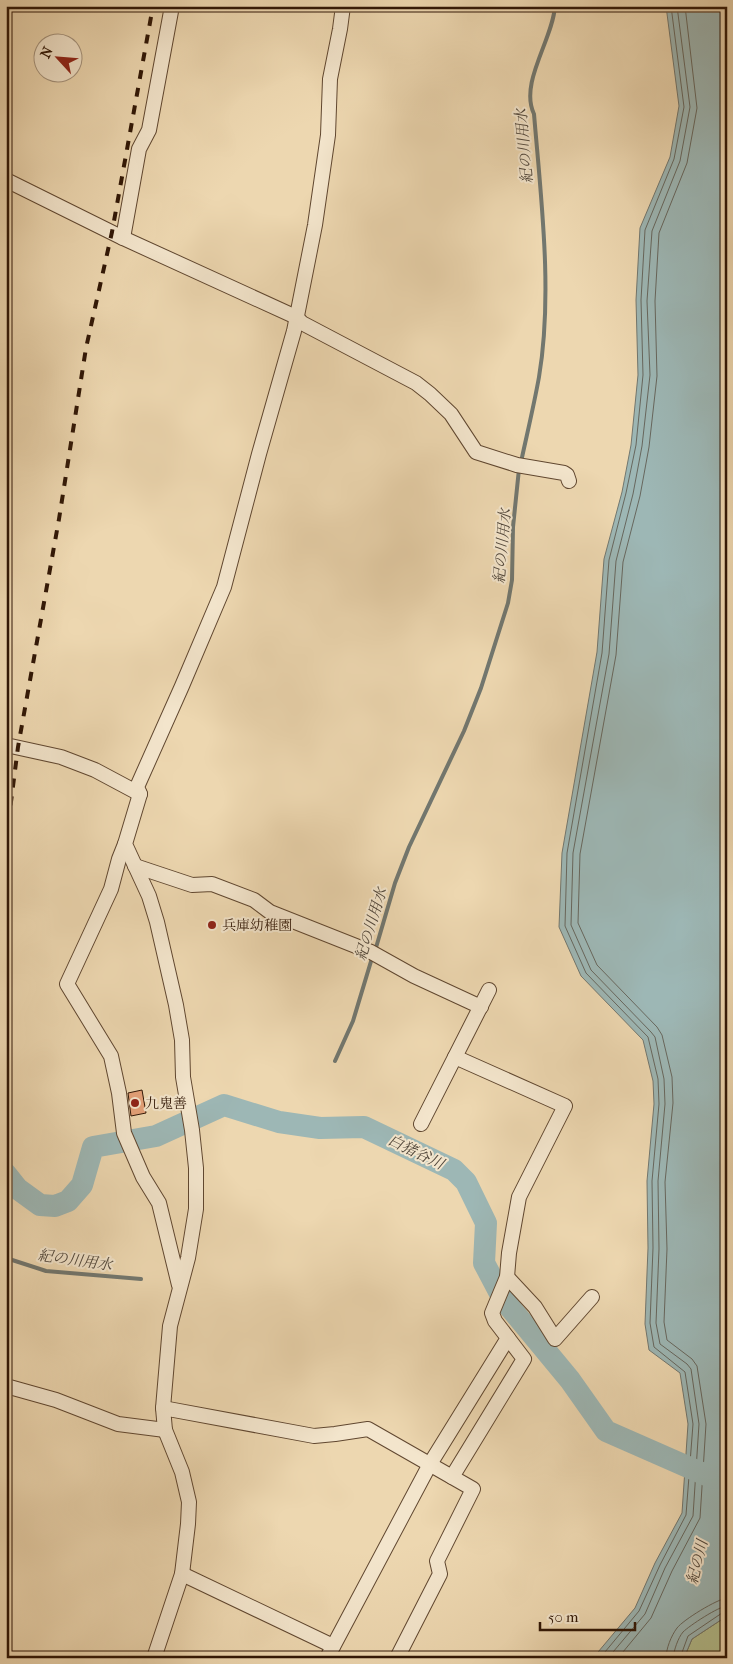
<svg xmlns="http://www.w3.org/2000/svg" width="733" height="1664" viewBox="0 0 733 1664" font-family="'IM FELL French Canon','Noto Serif JP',serif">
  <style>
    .green { fill: #b4bf8e; stroke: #726b4a }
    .water { fill: #9db7b5; stroke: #72776f }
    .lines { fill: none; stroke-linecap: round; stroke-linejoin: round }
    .shore { stroke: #67675e; stroke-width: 1 }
    .stream { stroke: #72776f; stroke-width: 4 }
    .river { stroke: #9db7b5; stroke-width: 22 }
    .building { fill: #e4a178; stroke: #311706 }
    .minor-casing { stroke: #604730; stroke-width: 16 }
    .minor { stroke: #f3e5cc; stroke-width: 14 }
    .rail { stroke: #311706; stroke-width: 4; stroke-dasharray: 9 9; stroke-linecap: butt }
    .poi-dot { fill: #8f2418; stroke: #f3e5cc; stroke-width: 2 }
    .labels { text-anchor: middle; stroke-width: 4; stroke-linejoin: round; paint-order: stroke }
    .poi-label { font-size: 14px; fill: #311706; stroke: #f3e5cc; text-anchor: start }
    .water-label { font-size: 15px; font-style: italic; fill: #51473b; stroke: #f3e5cc }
  </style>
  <rect width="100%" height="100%" fill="#edd7b0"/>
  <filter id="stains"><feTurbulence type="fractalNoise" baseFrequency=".004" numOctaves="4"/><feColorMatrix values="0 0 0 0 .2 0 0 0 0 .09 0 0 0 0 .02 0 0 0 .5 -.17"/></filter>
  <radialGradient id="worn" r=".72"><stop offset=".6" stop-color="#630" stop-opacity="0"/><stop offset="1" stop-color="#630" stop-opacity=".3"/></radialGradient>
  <polygon class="green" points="727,1616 727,1658 684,1658 692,1639"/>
  <polygon class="water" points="666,6 727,6 727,1616 692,1639 684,1658 593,1658 635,1608 655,1563 682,1513 688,1424 680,1373 649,1350 645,1324 648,1248 647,1181 654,1104 653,1081 643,1040 581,976 559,927 562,853 597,652 604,559 622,492 631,445 638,375 636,300 640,228 670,157 679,106"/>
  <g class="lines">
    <g class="shore">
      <polyline points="600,1658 639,1611 660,1565 686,1515 693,1424 685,1372 654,1347 650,1323 653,1248 652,1181 659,1104 658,1079 648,1037 586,973 565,926 567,853 602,653 609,560 626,493 636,445 643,375 641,300 645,230 674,159 684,107 671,6"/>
      <polyline points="608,1658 645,1614 665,1568 693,1516 699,1424 691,1369 687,1364 660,1344 656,1323 659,1249 658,1181 665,1104 664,1079 655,1037 651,1032 591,970 571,925 573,853 609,654 616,561 633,494 642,446 650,375 647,301 652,231 680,161 690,107 677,6"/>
      <polyline points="618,1658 651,1618 672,1571 700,1518 706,1424 697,1366 692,1359 667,1340 664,1322 667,1249 665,1182 673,1103 672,1077 662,1035 657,1027 597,965 578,923 580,854 616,655 623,562 640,496 649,447 657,376 655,301 659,233 687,163 697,108 685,6"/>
      <path d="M 666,1658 C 666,1649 671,1636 677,1628 C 683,1620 717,1599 727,1598"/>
      <path d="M 673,1658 C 674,1650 678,1638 683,1632 C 689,1626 719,1606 727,1606"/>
      <polyline points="680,1658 688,1636 722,1613 727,1612"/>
    </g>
    <g class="stream">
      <path d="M 521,462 C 527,434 534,405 539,377 C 553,294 541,198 534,114 C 519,83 553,39 555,6"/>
      <polyline points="375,951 395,883 409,847 464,731 481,688 508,603 512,580 513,527 519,469"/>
      <polyline points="335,1061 353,1021 372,958"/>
      <polyline points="6,1258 46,1271 141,1279"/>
    </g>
    <polyline class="river" points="6,1174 18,1189 40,1205 55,1206 68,1201 82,1185 93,1147 156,1136 224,1105 279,1122 320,1128 364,1127 454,1170 466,1182 486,1223 484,1263 503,1299 570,1380 606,1431 713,1478"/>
  </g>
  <polygon class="building" points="142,1090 146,1113 131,1116 128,1093"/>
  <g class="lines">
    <g class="minor-casing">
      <g id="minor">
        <polyline points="6,180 123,238 296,317 302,323 416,383 430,394 451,414 476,452 517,465 564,473 567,475 569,481"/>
        <polyline points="123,238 139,149 149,130 172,6"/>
        <polyline points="6,745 61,757 95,770 140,794"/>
        <polyline points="125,844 119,859 111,889 67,984 111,1056 119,1093 124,1133 143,1177 159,1203 179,1285"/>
        <polyline points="135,866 192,885 212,884 254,900 270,912 371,952 414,976 481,1007"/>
        <polyline points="421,1124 489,990"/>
        <polyline points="507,1277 535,1307 555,1339 592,1297"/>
        <polyline points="6,1386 56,1400 118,1424 165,1430"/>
        <polyline points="163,1408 170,1326 188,1258 196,1209 196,1168 192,1130 183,1077 182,1040 176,1005 157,922 149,896 125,844 140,794 137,787 182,686 224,587 259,454 294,331 315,225 328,135 330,79 340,29 343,6"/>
        <polyline points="452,1477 524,1359 508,1338"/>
        <polyline points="182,1574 333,1646"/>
        <polyline points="154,1658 182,1574 188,1524 189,1502 182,1472 165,1430 163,1408 314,1436 335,1434 368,1429 473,1489 437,1561 440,1574 397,1658"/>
        <polyline points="327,1658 430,1464 508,1338 495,1321 492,1313 507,1277 509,1253 519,1197 565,1106 455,1057"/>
      </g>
    </g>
    <use href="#minor" class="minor"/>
    <polyline class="rail" points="6,841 18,747 59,519 86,348 112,232 153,6"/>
  </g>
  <g class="poi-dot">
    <circle cx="212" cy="925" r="5"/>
    <circle cx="135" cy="1103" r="5"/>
  </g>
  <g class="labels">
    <g class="poi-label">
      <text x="222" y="930">兵庫幼稚園</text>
      <text x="145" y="1108">九鬼善</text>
    </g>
    <g class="water-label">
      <text transform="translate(524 146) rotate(-95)" y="5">紀の川用水</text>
      <text transform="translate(502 546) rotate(-85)" y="5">紀の川用水</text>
      <text transform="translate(371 924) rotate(-73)" y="5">紀の川用水</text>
      <text transform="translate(416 1152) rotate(26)" y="5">白猪谷川</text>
      <text transform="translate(75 1260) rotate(8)" y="5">紀の川用水</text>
      <text transform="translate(697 1562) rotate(-76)" y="5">紀の川</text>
    </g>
  </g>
  <rect width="733" height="1664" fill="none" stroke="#edd7b0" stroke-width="25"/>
  <rect x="8" y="8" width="718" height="1649" fill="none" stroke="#311706" stroke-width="2.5"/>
  <rect x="12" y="12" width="708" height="1639" fill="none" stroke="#311706"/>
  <g transform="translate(58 58) rotate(296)"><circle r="24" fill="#f3e5cc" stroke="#a5937d"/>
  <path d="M0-4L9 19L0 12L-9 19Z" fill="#8f2418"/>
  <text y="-8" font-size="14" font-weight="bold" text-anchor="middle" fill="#311706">N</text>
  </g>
  <path d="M540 1622v8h95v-8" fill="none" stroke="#311706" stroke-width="2.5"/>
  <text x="548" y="1622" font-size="15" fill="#311706" stroke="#f3e5cc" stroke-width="4" paint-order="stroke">50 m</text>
  <rect width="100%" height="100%" filter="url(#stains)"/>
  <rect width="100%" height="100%" fill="url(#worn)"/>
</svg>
